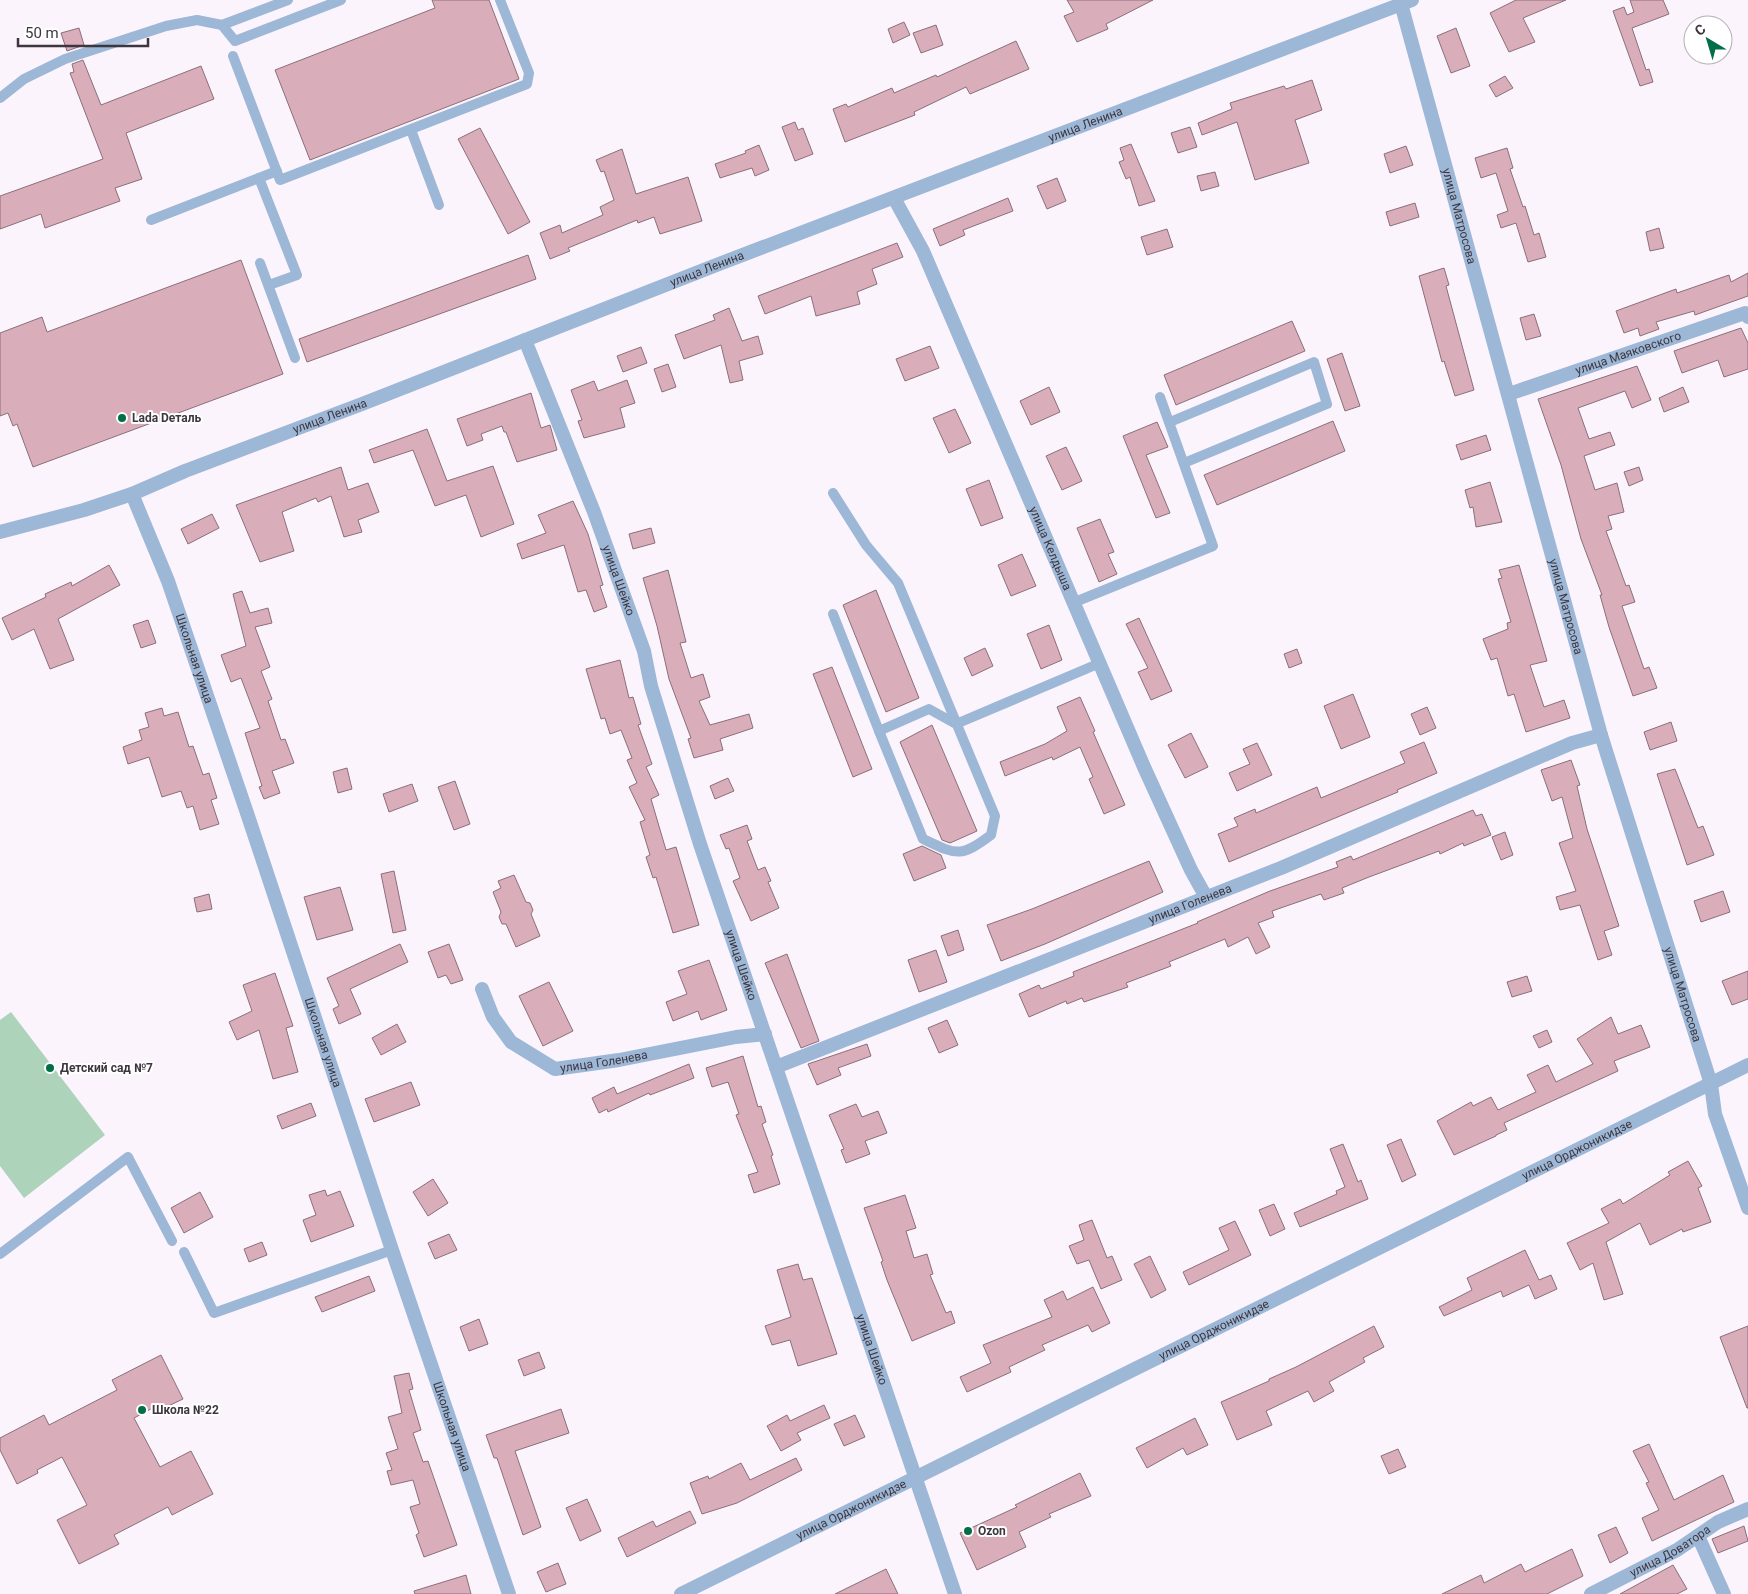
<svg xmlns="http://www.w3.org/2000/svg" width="1748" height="1594" viewBox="0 0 1748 1594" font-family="Roboto,sans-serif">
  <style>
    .green { fill: #add3ba }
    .building { fill: #daadba; stroke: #8b6f78 }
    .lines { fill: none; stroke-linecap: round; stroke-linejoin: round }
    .service { stroke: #9db7d6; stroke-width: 10 }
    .minor { stroke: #9db7d6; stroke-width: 14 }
    .tertiary { stroke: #9db7d6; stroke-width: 14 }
    .poi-dot { fill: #006e46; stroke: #fff; stroke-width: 2 }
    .labels { text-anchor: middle; stroke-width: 4; stroke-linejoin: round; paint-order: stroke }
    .street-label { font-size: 12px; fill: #3e363f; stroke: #fff }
    .poi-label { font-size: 12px; font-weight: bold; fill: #3e363f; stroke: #fff; text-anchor: start }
  </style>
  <rect width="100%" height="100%" fill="#fcf4fd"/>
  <polygon class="green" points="11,1012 105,1135 24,1198 0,1166 0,1020"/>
  <g class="building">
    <polygon points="432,0 489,0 519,79 310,160 275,70 435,8"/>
    <polygon points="1067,0 1153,0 1106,24 1108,29 1077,42 1064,16 1074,12"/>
    <polygon points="1516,0 1566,0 1523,18 1535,42 1509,52 1490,13"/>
    <polygon points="1630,0 1663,0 1669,14 1632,28 1646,70 1649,69 1653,82 1640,86 1613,11 1624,7 1627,15 1634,12"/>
    <polygon points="904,22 910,35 893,43 888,29"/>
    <polygon points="936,25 943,45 921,53 913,33"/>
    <polygon points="79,28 84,45 67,51 61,33"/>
    <polygon points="1456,28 1470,66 1451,73 1437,36"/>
    <polygon points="1016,41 1029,69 970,94 966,87 914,112 915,115 845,142 833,109 846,104 848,107 892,88 894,93 936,75 937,77"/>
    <polygon points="83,60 101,105 201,66 214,99 126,133 142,179 115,188 120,201 45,228 41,214 0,229 0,196 103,159 70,73 74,72 72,64"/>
    <polygon points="1505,76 1513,88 1496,97 1489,85"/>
    <polygon points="1312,80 1322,110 1295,120 1309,163 1255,180 1237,122 1202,135 1198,123 1232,109 1230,103 1284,86 1286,89"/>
    <polygon points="795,122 798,130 803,128 813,154 795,161 782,127"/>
    <polygon points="1190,127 1197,147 1178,153 1171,133"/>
    <polygon points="480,128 530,222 508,234 458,139"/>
    <polygon points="1131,144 1155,201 1139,206 1130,177 1126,179 1119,162 1124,160 1120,148"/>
    <polygon points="759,145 769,170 755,176 752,168 720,178 715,164 746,153 745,151"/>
    <polygon points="1406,146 1413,165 1390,173 1384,154"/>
    <polygon points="1507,148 1513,168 1510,169 1523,207 1525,206 1534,235 1539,233 1546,257 1528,262 1516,223 1501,228 1497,215 1508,211 1496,173 1481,178 1475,158"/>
    <polygon points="622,149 636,194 688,177 702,221 660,234 654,217 638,223 637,220 568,248 570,251 550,259 540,233 560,225 562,233 603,215 600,207 614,200 604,171 601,172 596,160"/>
    <polygon points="1215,172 1219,186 1201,191 1197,176"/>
    <polygon points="1057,178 1066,201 1047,209 1037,186"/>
    <polygon points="1008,198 1013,211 963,230 965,235 940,246 933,229"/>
    <polygon points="1415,203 1419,217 1390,226 1386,212"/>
    <polygon points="1659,228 1664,248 1650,251 1646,232"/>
    <polygon points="1167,229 1173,247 1147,255 1141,237"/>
    <polygon points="897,243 903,257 872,269 877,284 857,292 860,304 816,316 811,296 765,314 758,296"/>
    <polygon points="528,255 536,279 307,362 299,339"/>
    <polygon points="241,260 283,374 33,467 17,424 13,426 8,413 0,416 0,333 42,317 47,332"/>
    <polygon points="1444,268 1449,285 1446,286 1474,390 1455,396 1444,361 1442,362 1419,276"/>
    <polygon points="1748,273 1748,296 1695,315 1694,311 1656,322 1659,329 1640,336 1638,328 1624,333 1616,311 1676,289 1677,293 1729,275 1731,282"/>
    <polygon points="729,308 742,341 758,336 763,354 739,361 743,380 730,383 721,345 684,359 675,335 715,320 713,315"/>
    <polygon points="1534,314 1541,336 1526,340 1520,318"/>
    <polygon points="1292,321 1305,351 1176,405 1164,375"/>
    <polygon points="1741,328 1748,343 1748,369 1724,377 1718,360 1682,373 1674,351"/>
    <polygon points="930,346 939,368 905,381 896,359"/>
    <polygon points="641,347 647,363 623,372 617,356"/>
    <polygon points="1342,353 1360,406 1345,411 1327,359"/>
    <polygon points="668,364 676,387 662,392 654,369"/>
    <polygon points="1637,366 1651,400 1632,408 1625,391 1578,408 1589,439 1610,432 1615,445 1584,456 1595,490 1617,483 1624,512 1608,516 1612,529 1606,531 1626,586 1629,585 1635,602 1622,606 1644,669 1649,667 1657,688 1633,696 1609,627 1600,595 1602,595 1581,539 1561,465 1538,399"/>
    <polygon points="627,380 635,403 620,408 625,427 584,438 578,421 582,420 571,390 594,381 598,391"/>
    <polygon points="1049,387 1060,412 1031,425 1020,401"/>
    <polygon points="1683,387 1689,402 1664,412 1659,398"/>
    <polygon points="531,393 541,428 550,425 557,450 517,462 506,432 504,432 502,426 481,434 483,440 467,446 457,419"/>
    <polygon points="955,409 971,443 949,453 933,418"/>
    <polygon points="1333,421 1345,451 1217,505 1204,475"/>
    <polygon points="1157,422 1168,447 1146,455 1170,513 1156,518 1123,436"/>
    <polygon points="427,429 447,481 493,466 514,524 481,537 466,495 435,506 413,450 374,463 369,450"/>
    <polygon points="1486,435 1491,450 1461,460 1456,445"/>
    <polygon points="1066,447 1082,481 1062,490 1046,456"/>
    <polygon points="341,467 348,490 368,483 379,512 358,520 362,532 344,537 331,496 318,502 316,498 282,512 294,551 260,562 236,505"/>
    <polygon points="1639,467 1643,480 1629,486 1624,472"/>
    <polygon points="989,480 1003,518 981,526 966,489"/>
    <polygon points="1490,482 1502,522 1476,527 1473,507 1470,508 1465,490"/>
    <polygon points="573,501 588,534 603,585 600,586 607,607 594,612 586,590 578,592 564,545 522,559 517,544 546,533 538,515"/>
    <polygon points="212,514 219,528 188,544 181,529"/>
    <polygon points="1100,519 1114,552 1108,554 1117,574 1099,582 1077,528"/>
    <polygon points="651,528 655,543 633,549 629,534"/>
    <polygon points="1022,554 1036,586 1011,596 998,565"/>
    <polygon points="109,565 120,585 58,619 74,660 50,669 34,629 12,640 2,618 46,597 45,594 71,582 72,586"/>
    <polygon points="1519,565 1547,661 1530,665 1544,707 1564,700 1570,718 1526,732 1514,694 1508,696 1497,658 1491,660 1483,639 1508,629 1507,623 1511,622 1498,579 1502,578 1499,570"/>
    <polygon points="668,570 686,642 680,643 691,678 703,674 710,697 699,701 710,725 749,714 753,728 720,739 723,750 694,758 688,739 691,738 669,679 657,626 643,578"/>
    <polygon points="876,590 919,698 886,712 843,605"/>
    <polygon points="242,591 250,613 268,608 272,623 255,627 270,667 261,671 272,699 268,701 281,740 285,739 294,763 272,771 280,793 264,799 259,787 262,786 245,733 260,728 241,678 231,682 221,655 246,646 233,594"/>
    <polygon points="1139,618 1172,691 1151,700 1138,672 1148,668 1126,624"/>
    <polygon points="148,620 156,643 141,648 133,625"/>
    <polygon points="1049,625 1062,660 1041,669 1027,634"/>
    <polygon points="985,648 993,666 972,676 964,658"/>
    <polygon points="1297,649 1302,663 1289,668 1284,654"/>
    <polygon points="620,660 629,698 633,697 641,724 638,725 652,764 646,767 659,795 651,799 666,850 676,847 699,925 673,933 656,877 653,878 646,857 650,855 640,822 645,820 629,787 637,783 627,760 632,758 621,730 610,734 605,718 601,719 586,669"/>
    <polygon points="832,667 872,769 853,777 813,674"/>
    <polygon points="1353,694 1370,737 1341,749 1324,706"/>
    <polygon points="1080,697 1095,731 1093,732 1125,805 1104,814 1089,779 1093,777 1080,747 1053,760 1052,757 1005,776 1000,762 1045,744 1067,731 1057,707"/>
    <polygon points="1427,707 1436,728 1420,735 1411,714"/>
    <polygon points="162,708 164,716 178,712 189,747 193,746 203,775 209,773 217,798 211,800 219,824 200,830 193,806 187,808 181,791 162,797 149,757 128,764 123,747 142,740 139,730 149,727 145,713"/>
    <polygon points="1671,722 1677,741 1650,750 1644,732"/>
    <polygon points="932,725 977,831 950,843 942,840 900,742"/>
    <polygon points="1191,733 1208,767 1185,778 1168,745"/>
    <polygon points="1424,742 1437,773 1397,790 1398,792 1229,862 1218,834 1238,826 1234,818 1255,809 1256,813 1317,787 1321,798 1405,763 1400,752"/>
    <polygon points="1257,743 1272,775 1237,791 1229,773 1250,764 1243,749"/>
    <polygon points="1571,760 1580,785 1577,786 1587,829 1619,926 1604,931 1612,955 1598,960 1580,905 1560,910 1556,897 1576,891 1559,843 1573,838 1562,797 1552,801 1541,770"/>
    <polygon points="347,768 352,789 338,793 333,772"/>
    <polygon points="1675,769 1698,828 1703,826 1714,855 1687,865 1657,774"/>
    <polygon points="728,778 734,791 715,799 710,786"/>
    <polygon points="455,781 470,824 454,830 438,787"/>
    <polygon points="412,784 418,801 389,812 383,794"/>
    <polygon points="1473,810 1476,816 1482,814 1491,835 1464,846 1463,843 1440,854 1439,851 1369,877 1342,888 1344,893 1324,900 1321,894 1272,911 1274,917 1258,923 1270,947 1256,954 1248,937 1228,947 1225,939 1169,962 1171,966 1126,983 1128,987 1084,1002 1082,998 1067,1004 1066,1001 1029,1017 1019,994 1039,985 1041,989 1074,976 1073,972 1198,923 1197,922 1270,891 1338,867 1336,862 1351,856 1353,860"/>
    <polygon points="747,825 752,839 747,841 758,870 765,867 771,881 768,882 779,908 751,921 733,881 740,878 729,848 726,849 720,835"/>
    <polygon points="1505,832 1513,855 1501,860 1492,837"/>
    <polygon points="922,846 941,855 946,868 914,881 903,854"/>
    <polygon points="1149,861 1163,892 1045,944 1001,961 987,925 1032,909"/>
    <polygon points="394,871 406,930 393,933 381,874"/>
    <polygon points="514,875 526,902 530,903 533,910 531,914 540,936 516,947 506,924 502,924 499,917 501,912 493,892 501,888 498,881"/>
    <polygon points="340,887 353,930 317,940 304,897"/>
    <polygon points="1723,891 1730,912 1701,922 1694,901"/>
    <polygon points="209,894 212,909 197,912 194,898"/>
    <polygon points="958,930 964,950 948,956 941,936"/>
    <polygon points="400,944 408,962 350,989 361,1014 339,1024 333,1009 339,1006 327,978"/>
    <polygon points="449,944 463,980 451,984 446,975 438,978 428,952"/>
    <polygon points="936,950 947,982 919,992 908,960"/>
    <polygon points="787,954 819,1041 801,1048 765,963"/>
    <polygon points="709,960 727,1010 701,1020 698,1011 673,1021 666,1002 687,994 678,971"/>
    <polygon points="1748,971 1748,999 1732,1005 1722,981"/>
    <polygon points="275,973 293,1026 286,1028 298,1072 273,1079 259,1030 237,1040 229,1022 252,1011 243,985"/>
    <polygon points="1527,976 1532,991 1512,997 1507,982"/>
    <polygon points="549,982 573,1031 543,1046 519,996"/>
    <polygon points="1611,1017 1618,1034 1641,1025 1650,1047 1614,1061 1618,1071 1504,1123 1507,1130 1496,1135 1496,1136 1454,1155 1437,1121 1471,1102 1473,1106 1491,1097 1498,1110 1536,1092 1527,1075 1548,1065 1556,1082 1593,1064 1577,1039"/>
    <polygon points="947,1020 958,1045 939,1053 928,1028"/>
    <polygon points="397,1024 406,1042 381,1055 372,1038"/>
    <polygon points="1547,1030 1552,1042 1539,1048 1533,1036"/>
    <polygon points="867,1044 871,1056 838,1068 841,1075 817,1085 808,1064"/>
    <polygon points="743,1056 758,1107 761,1106 766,1122 762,1124 773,1155 771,1156 780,1184 754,1193 748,1175 758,1172 736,1115 739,1114 728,1082 712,1087 706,1068"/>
    <polygon points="689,1064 694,1078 650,1095 649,1093 608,1112 607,1109 599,1113 592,1098 614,1087 617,1094"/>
    <polygon points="411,1082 420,1105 374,1122 365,1099"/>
    <polygon points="311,1103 316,1116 282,1129 277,1116"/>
    <polygon points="856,1104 862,1117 878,1111 887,1133 865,1141 870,1154 846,1163 841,1150 844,1149 829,1115"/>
    <polygon points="1401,1139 1416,1175 1402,1182 1387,1145"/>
    <polygon points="1343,1144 1358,1182 1361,1180 1368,1199 1300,1227 1294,1213 1337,1194 1336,1191 1345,1187 1330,1149"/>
    <polygon points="1688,1161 1702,1186 1698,1188 1711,1222 1683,1232 1682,1229 1650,1245 1640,1223 1606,1242 1623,1294 1604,1300 1593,1263 1580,1270 1567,1243 1609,1223 1601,1209 1620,1199 1623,1204 1670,1175 1668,1172"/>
    <polygon points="433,1179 448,1203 428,1216 413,1192"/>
    <polygon points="325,1190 327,1196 340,1191 354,1226 311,1242 303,1220 316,1215 309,1195"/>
    <polygon points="200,1192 213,1217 184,1233 171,1208"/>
    <polygon points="905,1195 916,1228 906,1231 914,1258 927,1254 933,1274 930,1275 946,1313 951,1311 955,1323 912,1341 887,1280 881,1262 883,1261 864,1208"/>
    <polygon points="1274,1204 1285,1229 1270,1236 1259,1210"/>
    <polygon points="1092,1220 1107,1258 1112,1256 1122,1280 1101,1289 1089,1260 1077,1264 1069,1246 1084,1240 1079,1225"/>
    <polygon points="1235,1221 1251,1255 1189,1285 1183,1272 1229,1250 1219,1228"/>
    <polygon points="449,1234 457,1250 435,1259 428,1243"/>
    <polygon points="262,1242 267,1255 249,1262 244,1249"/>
    <polygon points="1525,1250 1539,1280 1551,1275 1557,1289 1535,1299 1529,1285 1503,1297 1501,1291 1444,1316 1439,1307 1472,1290 1467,1278"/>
    <polygon points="1150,1256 1166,1290 1151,1298 1134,1264"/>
    <polygon points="798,1264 803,1280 812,1278 837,1354 798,1366 790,1340 772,1345 765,1326 791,1317 777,1270"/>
    <polygon points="369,1276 375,1291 322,1312 315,1297"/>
    <polygon points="1093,1287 1110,1323 1092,1332 1088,1325 1042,1345 1045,1350 1009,1367 1011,1372 967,1392 960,1377 991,1363 983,1345 1052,1317 1044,1300 1063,1291 1067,1300"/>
    <polygon points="479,1319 488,1344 469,1351 460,1327"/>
    <polygon points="1374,1326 1384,1347 1363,1358 1365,1362 1329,1382 1334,1391 1314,1402 1308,1391 1266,1411 1272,1425 1237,1440 1221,1402 1269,1381 1269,1379 1296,1367"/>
    <polygon points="1748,1326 1748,1408 1747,1408 1720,1337"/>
    <polygon points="539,1352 545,1368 524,1376 518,1360"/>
    <polygon points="161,1355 183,1399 164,1408 162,1403 134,1418 160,1467 191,1451 213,1494 172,1515 168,1507 114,1535 119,1544 79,1564 57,1520 87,1505 62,1457 37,1470 38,1473 17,1484 0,1450 0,1438 44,1415 49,1425 117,1390 112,1380"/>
    <polygon points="409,1373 413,1389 409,1390 421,1430 413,1433 423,1462 428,1461 457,1545 424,1557 416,1535 419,1533 410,1507 420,1504 413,1480 391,1485 387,1471 392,1470 386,1453 398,1449 388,1417 402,1413 394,1376"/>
    <polygon points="824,1405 830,1418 797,1433 801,1440 781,1451 767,1426 787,1415 790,1421"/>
    <polygon points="561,1409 569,1433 515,1451 541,1527 523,1535 497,1458 494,1458 486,1435"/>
    <polygon points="855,1415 865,1437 844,1446 834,1424"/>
    <polygon points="1195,1418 1208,1445 1187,1455 1183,1448 1147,1468 1136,1448"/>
    <polygon points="1649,1444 1674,1500 1723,1475 1734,1502 1652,1541 1642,1518 1659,1510 1646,1483 1649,1482 1633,1451"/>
    <polygon points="1398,1449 1406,1467 1389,1474 1381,1456"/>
    <polygon points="796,1458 802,1470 737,1503 702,1514 690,1483 708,1476 709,1479 741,1463 750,1480"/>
    <polygon points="1080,1473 1091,1496 1049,1514 1051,1517 1019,1532 1026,1547 977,1570 960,1533 1017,1507 1015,1505"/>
    <polygon points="587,1499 601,1531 580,1541 566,1508"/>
    <polygon points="690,1511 696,1523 627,1557 618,1538 653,1521 656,1527"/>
    <polygon points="1744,1526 1748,1541 1718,1553 1712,1539"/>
    <polygon points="1616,1527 1628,1553 1610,1563 1598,1535"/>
    <polygon points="1572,1549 1583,1576 1547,1594 1442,1594 1481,1575 1484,1583 1521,1564 1525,1572"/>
    <polygon points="558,1563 566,1584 546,1592 537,1572"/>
    <polygon points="1673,1565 1687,1589 1677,1594 1620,1594"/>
    <polygon points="886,1569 898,1594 835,1594"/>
    <polygon points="466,1575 471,1594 415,1594 414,1591"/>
  </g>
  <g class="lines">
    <g class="service">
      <polyline points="222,25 288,0"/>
      <polyline points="233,56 280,180 527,84 529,73 500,0"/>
      <polyline points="0,98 24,79 65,59 166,26 197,20 222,25 235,41 341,0"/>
      <polyline points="411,130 439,205"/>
      <polyline points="259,178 297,275 269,285"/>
      <polyline points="151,220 277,171"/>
      <polyline points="260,263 295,358"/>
      <polyline points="1170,422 1314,362 1327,404 1184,463"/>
      <path d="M 833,493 L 866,545 L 898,583 L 995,816 L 991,835 C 960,858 957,855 923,839 L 879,731 L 929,709 L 956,724 L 1100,663"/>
      <polyline points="1075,602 1213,546 1160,397"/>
      <polyline points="833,614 879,731"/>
      <polyline points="184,1252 214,1313 392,1250"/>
      <polyline points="0,1254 128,1157 172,1241"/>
    </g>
    <g class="minor">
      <path id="s1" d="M 1400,0 L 1601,735 L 1711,1084 L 1715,1114 L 1748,1208"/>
      <path id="s2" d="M 894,198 L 923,251 L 1144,767 L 1191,870 L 1206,897"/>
      <path id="s3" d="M 525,340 L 594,512 L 644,651 L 651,686 L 700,844 L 955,1594"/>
      <path id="s4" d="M 1509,394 L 1745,313 L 1748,317"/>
      <path id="s5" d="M 482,989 L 493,1017 L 511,1042 L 555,1069 L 619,1060 L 736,1037 L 765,1034"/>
      <path id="s6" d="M 776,1067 L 1281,868 L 1572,743 L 1601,735"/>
      <polyline points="1698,1536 1724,1594"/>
      <path id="s7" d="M 681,1594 L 1748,1065"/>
      <path id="s8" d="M 1591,1594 L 1677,1550 L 1718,1522 L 1748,1509"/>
    </g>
    <g class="tertiary">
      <path id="s9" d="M 132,494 L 168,581 L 248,816 L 392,1250 L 509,1594"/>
      <path id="s10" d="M 0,532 L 84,510 L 132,494 L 185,471 L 362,404 L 719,264 L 1412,0"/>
    </g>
  </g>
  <g class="poi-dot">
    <circle cx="122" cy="418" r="5"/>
    <circle cx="50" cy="1068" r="5"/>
    <circle cx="142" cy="1410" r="5"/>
    <circle cx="968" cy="1531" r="5"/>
  </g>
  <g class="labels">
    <g class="street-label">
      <text dy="4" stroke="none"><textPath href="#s10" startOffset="1160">улица Ленина</textPath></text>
      <text dy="4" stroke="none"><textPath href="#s1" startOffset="224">улица Матросова</textPath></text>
      <text dy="4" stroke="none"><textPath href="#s10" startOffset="755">улица Ленина</textPath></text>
      <text dy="4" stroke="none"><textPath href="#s4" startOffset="126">улица Маяковского</textPath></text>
      <text dy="4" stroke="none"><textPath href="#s10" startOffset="350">улица Ленина</textPath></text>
      <text dy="4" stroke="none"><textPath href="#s2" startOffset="384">улица Келдыша</textPath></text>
      <text dy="4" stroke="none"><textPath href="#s3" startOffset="258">улица Шейко</textPath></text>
      <text dy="4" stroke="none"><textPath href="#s1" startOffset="629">улица Матросова</textPath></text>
      <text dy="4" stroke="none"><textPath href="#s9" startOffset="176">Школьная улица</textPath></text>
      <text dy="4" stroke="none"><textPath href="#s6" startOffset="445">улица Голенева</textPath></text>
      <text dy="4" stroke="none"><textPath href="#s3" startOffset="662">улица Шейко</textPath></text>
      <text dy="4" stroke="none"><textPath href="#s1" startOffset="1034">улица Матросова</textPath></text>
      <text dy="4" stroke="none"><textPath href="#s9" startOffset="581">Школьная улица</textPath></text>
      <text dy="4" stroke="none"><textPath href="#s5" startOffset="162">улица Голенева</textPath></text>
      <text dy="4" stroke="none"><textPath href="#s7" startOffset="1000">улица Орджоникидзе</textPath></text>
      <text dy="4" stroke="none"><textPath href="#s7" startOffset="595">улица Орджоникидзе</textPath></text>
      <text dy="4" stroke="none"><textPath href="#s3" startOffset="1068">улица Шейко</textPath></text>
      <text dy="4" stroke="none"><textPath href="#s9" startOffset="986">Школьная улица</textPath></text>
      <text dy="4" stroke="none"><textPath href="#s7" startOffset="190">улица Орджоникидзе</textPath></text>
      <text dy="4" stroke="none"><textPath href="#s8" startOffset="90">улица Доватора</textPath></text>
    </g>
    <g class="poi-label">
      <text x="132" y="422">Lada Dеталь</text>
      <text x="60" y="1072">Детский сад №7</text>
      <text x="152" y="1414">Школа №22</text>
      <text x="978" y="1535">Ozon</text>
    </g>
  </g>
  <g transform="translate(1708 40) rotate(322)"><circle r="24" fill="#ffffff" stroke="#b2afb2"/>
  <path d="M0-4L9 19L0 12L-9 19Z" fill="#006e46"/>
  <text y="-8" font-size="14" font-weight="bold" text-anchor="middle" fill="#3e363f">С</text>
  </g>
  <path d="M18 38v8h130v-8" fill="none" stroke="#3e363f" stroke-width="2.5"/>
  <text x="25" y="38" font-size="15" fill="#3e363f" stroke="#ffffff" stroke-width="4" paint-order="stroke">50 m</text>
</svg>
